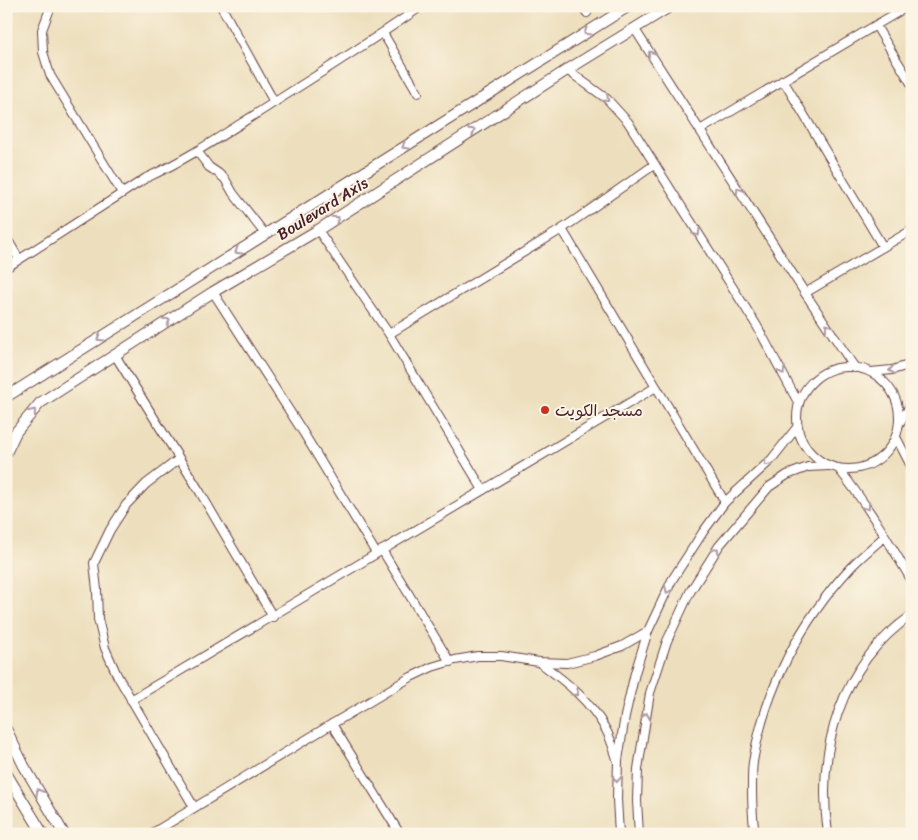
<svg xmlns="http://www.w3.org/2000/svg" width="918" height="840" viewBox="0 0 918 840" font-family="Sriracha,'Playpen Sans Arabic',sans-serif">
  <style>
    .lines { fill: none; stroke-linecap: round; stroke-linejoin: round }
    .minor-casing { stroke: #623c41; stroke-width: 10 }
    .tertiary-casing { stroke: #623c41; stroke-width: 12 }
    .minor { stroke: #fff; stroke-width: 8 }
    .tertiary { stroke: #fff; stroke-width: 10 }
    .oneway { stroke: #ae9aa0 }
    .poi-dot { fill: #c8321e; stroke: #fcf5e5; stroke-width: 2 }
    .labels { text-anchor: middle; stroke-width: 4; stroke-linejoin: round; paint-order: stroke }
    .street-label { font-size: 16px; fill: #4a1f2b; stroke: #fcf5e5 }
    .poi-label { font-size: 16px; fill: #4a1f2b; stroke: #fcf5e5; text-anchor: start }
  </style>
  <rect width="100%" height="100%" fill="#fcf5e5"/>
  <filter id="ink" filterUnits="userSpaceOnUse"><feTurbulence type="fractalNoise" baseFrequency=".02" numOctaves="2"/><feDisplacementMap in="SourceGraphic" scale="10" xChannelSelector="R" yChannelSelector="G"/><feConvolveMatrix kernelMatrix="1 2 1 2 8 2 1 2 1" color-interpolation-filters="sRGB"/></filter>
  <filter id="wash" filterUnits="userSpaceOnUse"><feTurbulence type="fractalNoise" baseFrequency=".0096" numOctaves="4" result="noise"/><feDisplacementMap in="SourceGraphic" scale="20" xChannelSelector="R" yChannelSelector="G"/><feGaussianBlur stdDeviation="1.12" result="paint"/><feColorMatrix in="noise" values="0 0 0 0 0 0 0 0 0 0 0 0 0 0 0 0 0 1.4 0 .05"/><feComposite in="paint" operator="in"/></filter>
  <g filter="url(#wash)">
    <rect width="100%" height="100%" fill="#eddfbd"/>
  </g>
  <g filter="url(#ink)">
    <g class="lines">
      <g class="minor-casing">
        <g id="minor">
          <polyline points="51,6 42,30 43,52 50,75 122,193"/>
          <polyline points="221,6 274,102"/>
          <polyline points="582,6 587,13"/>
          <polyline points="876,26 912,85"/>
          <polyline points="634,28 805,293 855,368"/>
          <polyline points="383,33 418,93"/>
          <polyline points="567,70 607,99 628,122 757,326 799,404"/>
          <polyline points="783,80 883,247"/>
          <polyline points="700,130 908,6"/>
          <polyline points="197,151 209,167 218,173 225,179 233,193 265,234"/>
          <polyline points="562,229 725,502"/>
          <polyline points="318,230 389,334 483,490"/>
          <polyline points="6,237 19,259"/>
          <path d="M 6,268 L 146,178 C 188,159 227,132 267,107 C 317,75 367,44 416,10 L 420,6"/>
          <polyline points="213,292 303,432 376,553"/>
          <polyline points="805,293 912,230"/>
          <polyline points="389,334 562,229 654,165"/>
          <polyline points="115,355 200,492 273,617"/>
          <circle cx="848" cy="418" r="51"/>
          <polyline points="871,372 892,370 912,364"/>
          <polyline points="899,424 912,403"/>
          <polyline points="896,437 912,468"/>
          <polyline points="179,459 146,484 126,505 110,530 94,563 97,590 98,619 105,648 117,675 194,807"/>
          <path d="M 838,468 C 866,503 889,542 912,581"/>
          <polyline points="382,550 450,662"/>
          <path d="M 539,662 C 565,681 591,701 606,730 C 611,739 614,750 617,759"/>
          <path d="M 131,700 C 307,597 481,491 656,387"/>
          <polyline points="332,724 400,834"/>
          <polyline points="151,834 332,724 411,677 432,667 455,660 478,656 501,656 539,662 567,663 595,656 622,646 648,631"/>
          <polyline points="619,834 617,799 618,760 625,716 635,673 648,631 672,580 703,532 725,502 771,460 798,426"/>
          <polyline points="639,834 637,801 638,769 650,693 667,641 690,592 719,546 769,487 787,475 808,467 829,466"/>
          <path d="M 755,834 C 752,817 752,801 752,784 C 752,777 752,769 753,762 C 765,689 801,621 851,567 C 862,556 874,546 885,536"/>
          <path d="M 828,834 C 816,749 840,665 912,615"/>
        </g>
      </g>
      <g class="tertiary-casing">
        <g id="tertiary">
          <polyline points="6,397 629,6"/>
          <polyline points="6,453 16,432 40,403 213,292 318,230 567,70 671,6"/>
          <polyline points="6,729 24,766 64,834"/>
          <polyline points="6,773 43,834"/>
        </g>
      </g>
      <use href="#minor" class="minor"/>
      <use href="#tertiary" class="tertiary"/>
    </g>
    <defs><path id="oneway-chevron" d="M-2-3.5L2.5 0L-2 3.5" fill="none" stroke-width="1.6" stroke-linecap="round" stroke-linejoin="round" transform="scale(1.25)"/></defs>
    <g class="oneway">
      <use href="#oneway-chevron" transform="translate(587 32) rotate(148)"/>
      <use href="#oneway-chevron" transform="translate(651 54) rotate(-123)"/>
      <use href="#oneway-chevron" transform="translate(606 99) rotate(42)"/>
      <use href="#oneway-chevron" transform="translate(472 131) rotate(-33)"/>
      <use href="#oneway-chevron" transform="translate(405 146) rotate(148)"/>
      <use href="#oneway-chevron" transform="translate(739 191) rotate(-123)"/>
      <use href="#oneway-chevron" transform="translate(336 219) rotate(-33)"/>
      <use href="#oneway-chevron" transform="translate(697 233) rotate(58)"/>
      <use href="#oneway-chevron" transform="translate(238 251) rotate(148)"/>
      <use href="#oneway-chevron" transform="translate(167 321) rotate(-33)"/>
      <use href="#oneway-chevron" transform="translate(828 327) rotate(-124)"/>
      <use href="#oneway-chevron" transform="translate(100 338) rotate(148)"/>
      <use href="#oneway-chevron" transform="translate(892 370) rotate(169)"/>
      <use href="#oneway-chevron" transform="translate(782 371) rotate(62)"/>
      <use href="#oneway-chevron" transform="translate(33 412) rotate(-51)"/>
      <use href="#oneway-chevron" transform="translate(767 463) rotate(135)"/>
      <use href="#oneway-chevron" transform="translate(867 507) rotate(56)"/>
      <use href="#oneway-chevron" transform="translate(716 551) rotate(-57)"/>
      <use href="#oneway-chevron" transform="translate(668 590) rotate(116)"/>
      <use href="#oneway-chevron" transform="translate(576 693) rotate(44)"/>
      <use href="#oneway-chevron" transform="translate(646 716) rotate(-80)"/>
      <use href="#oneway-chevron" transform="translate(617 779) rotate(92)"/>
      <use href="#oneway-chevron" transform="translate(39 792) rotate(-120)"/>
    </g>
  </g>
  <circle class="poi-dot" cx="545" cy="410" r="5"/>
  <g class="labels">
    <g class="street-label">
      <text transform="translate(322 208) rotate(-32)" y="6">Boulevard Axis</text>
    </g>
    <g class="poi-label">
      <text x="555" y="416">مسجد الكويت</text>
    </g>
  </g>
  <rect width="918" height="840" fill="none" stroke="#fcf5e5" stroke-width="25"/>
</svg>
